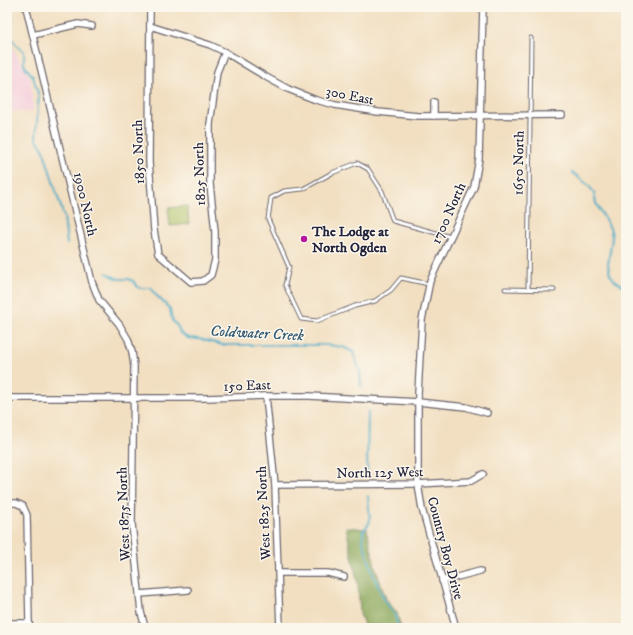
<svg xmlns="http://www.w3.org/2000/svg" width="633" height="635" viewBox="0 0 633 635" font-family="'IM FELL DW Pica',serif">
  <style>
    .built { fill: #f4cfdc }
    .green { fill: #acc063; stroke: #67714f }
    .forest { fill: #89a659; stroke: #56644a }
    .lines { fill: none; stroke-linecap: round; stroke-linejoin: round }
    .stream { stroke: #47aac6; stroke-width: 2 }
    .service-casing { stroke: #6b646a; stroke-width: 5 }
    .minor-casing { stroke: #6b646a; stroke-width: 8 }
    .service { stroke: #fff; stroke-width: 3 }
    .minor { stroke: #fff; stroke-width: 5.5 }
    .poi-dot { fill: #b5179e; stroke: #fbf7ec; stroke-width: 1.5 }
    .labels { text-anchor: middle; stroke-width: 3; stroke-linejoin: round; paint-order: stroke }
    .street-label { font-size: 14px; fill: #22223b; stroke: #fbf7ec }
    .poi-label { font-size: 14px; font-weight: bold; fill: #22223b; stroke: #fbf7ec; text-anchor: start }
    .water-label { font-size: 15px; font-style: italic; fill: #315873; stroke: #fbf7ec }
  </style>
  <rect width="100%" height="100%" fill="#fbf7ec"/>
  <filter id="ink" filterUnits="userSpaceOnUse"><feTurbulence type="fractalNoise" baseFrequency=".025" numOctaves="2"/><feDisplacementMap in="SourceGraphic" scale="8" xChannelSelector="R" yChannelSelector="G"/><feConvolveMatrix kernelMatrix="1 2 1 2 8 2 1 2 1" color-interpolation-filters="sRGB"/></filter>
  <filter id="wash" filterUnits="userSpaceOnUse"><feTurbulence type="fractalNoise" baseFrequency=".012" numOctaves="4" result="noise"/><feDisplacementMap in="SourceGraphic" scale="16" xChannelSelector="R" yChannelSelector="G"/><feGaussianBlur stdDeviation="0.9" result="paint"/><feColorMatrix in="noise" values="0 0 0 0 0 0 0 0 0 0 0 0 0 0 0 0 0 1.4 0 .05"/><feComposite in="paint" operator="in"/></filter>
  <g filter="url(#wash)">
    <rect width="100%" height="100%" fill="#f2dfc1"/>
    <polygon class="built" points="7,28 9,42 31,79 33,112 7,111"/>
    <polygon class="green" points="187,206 189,224 170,226 168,208"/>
    <polygon class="forest" points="346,527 367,529 375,566 386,599 397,613 401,628 365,628 360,614 358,586"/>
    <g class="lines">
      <g class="stream">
        <polyline points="11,7 12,19 10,34 11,38 19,48 24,51 24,64 26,68 33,76 39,97 38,105 36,138 43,149 64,217 67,244"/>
        <polyline points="572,172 589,186 594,193 596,203 611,230 612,238 608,265 610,274 615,281 626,287"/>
        <polyline points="107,273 114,277 118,279 128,279 133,281 139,288 152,288 154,293 170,309 172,320 178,327 180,333 188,338 199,339 223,345 327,345 343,347 353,352 360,372 361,386"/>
        <polyline points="367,474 368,411"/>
        <polyline points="368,496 370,521 368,525 363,531 363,541 374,577 385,601 395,615 398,628"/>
      </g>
    </g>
  </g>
  <g filter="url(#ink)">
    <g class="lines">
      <g class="service-casing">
        <g id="service">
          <polyline points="429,284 401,278 391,290 375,301 355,306 317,321 301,319 285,285 289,267 268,219 271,198 284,191 303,189 332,173 357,163 368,169 382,191 393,221 451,237"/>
          <polyline points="505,289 554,290"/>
          <polyline points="528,289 531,38"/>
        </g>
      </g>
      <g class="minor-casing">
        <g id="minor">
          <polyline points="26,7 92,282 99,300 119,324 128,339 132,352 134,366 132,524 141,612 145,628"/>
          <polyline points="150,7 149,162 154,230 158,254 191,282 203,281 211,275 215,260 215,232 210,184 210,124 217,72 225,52"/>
          <polyline points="150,26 210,45 225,52 266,77 288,89 316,100 335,105 378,112 418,116 562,115"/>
          <polyline points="33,35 78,24 92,26"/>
          <polyline points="434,102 434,116"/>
          <polyline points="266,396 275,485 280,628"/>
          <polyline points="7,398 206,398 266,396 309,396 418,402 466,407 487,413"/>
          <polyline points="275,485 418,484 471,481 483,474"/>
          <polyline points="7,503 16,503 23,506 27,515 29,623 30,628"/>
          <polyline points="279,573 328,573 344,577"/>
          <polyline points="442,581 480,571"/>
          <polyline points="140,594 188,590"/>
          <polyline points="7,623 29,623"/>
          <polyline points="456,628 422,509 418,484 418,393 422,320 430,281 474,187 479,159 483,7"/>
        </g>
      </g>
      <use href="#service" class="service"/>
      <use href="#minor" class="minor"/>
    </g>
  </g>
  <circle class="poi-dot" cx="304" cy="239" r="4"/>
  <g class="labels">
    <g class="street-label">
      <text transform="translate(350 95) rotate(11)" y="5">300 East</text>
      <text transform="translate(138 152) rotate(-92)" y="5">1850 North</text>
      <text transform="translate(518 163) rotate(-89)" y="5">1650 North</text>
      <text transform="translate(199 174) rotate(-92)" y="5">1825 North</text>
      <text transform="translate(86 204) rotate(77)" y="5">1900 North</text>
      <text transform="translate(448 213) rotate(-66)" y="5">1700 North</text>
      <text transform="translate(247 385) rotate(-2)" y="5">150 East</text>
      <text transform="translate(380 472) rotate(-1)" y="5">North 125 West</text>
      <text transform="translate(263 513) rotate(-93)" y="5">West 1825 North</text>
      <text transform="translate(123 514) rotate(-92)" y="5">West 1875 North</text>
      <text transform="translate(446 548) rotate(75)" y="5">Country Boy Drive</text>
    </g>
    <g class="poi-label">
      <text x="312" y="236">The Lodge at<tspan x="312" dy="16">North Ogden</tspan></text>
    </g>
    <g class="water-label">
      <text transform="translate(257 333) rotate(3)" y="5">Coldwater Creek</text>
    </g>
  </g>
  <rect width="633" height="635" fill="none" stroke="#fbf7ec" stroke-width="24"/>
</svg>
